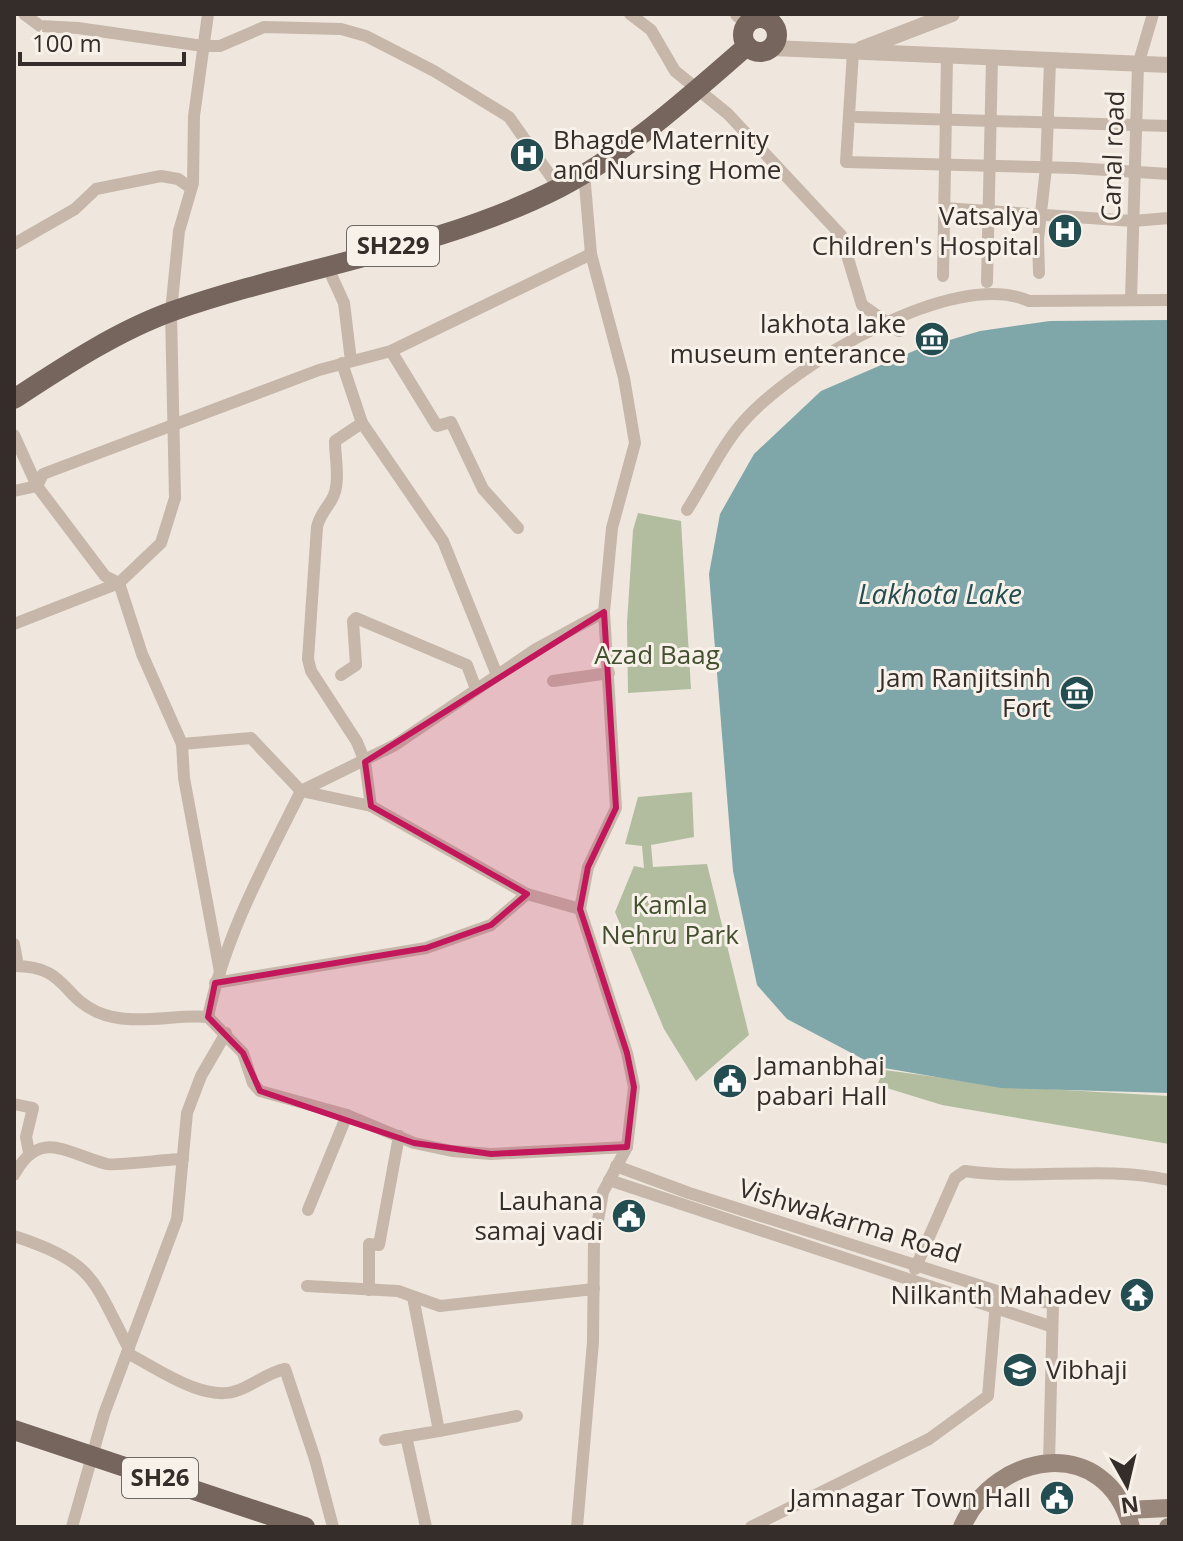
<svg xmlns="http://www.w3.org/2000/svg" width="1183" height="1541" viewBox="0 0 1183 1541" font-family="'Open Sans',sans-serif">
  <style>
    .green { fill: #b2bd9f }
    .water { fill: #7fa7a9 }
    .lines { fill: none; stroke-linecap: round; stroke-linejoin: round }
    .minor { stroke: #c6b7aa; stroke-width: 12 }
    .tertiary { stroke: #c6b7aa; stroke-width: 16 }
    .secondary { stroke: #99877c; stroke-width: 18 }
    .primary { stroke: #75655c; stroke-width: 20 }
    .marked { fill: #c2185b; fill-opacity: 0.2; stroke: #c2185b; stroke-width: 6; stroke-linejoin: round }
    .labels { text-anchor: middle; stroke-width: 6; stroke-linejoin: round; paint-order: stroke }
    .shield { fill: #f7f1e9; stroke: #6e6863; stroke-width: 2 }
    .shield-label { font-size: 24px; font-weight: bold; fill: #342d29 }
    .poi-label { font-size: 26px; fill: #342d29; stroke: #f7f1e9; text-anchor: end }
    .street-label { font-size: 26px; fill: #342d29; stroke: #f7f1e9 }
    .park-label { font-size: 26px; fill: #43502f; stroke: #f7f1e9 }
    .water-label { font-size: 28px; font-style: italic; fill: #234d51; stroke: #f7f1e9 }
  </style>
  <rect width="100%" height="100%" fill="#efe7dd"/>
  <g class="green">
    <polygon points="638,513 681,521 691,689 628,693 627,623 633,530"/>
    <polygon points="692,792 694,837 651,845 653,867 707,864 749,1035 696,1081 664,1029 615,912 634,866 644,868 642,846 625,844 638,797"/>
    <polygon points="884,1070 1012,1087 1169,1096 1169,1144 942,1105 877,1085"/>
  </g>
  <polygon class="water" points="1169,320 1169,1093 1001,1088 878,1067 787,1019 757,985 733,871 709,574 720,514 754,454 821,391 916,350 980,331 1050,321"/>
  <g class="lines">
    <g class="minor">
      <polyline points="24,14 40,26 78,28 203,46 220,46 264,27 341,29 366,36 434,71 509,117 559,188"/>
      <polyline points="630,14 651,30 675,71 728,114 841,235 862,305 899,331"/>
      <polyline points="853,52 846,162 1075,168 1169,174"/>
      <polyline points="857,117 1169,126"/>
      <polyline points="944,208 1133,221 1169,218"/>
      <polyline points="14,244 75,209 96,189 161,176 178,179 191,188"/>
      <polyline points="327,266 344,303 351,361"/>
      <polyline points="1039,273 1038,239 1046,168 1050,62"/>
      <polyline points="943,276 947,57"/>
      <polyline points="987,282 992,59"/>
      <polyline points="1131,300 1138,65 1153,14"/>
      <polyline points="391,351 437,426 451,422 483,489 518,528"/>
      <polyline points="342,363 362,423 443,541 497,675"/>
      <path d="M 362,423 L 335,441 C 335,459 341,483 332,499 C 326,510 320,514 317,527 L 308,659 L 311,671 L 357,742 L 365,762 L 371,806"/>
      <polyline points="14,435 37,486"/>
      <polyline points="37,486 43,474 319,370 391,351 591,254"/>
      <polyline points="14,491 37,486 105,576 119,583 142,654 182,744 184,778 220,972"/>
      <path d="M 687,510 C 705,482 721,447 743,422 C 793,365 954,267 1029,301 L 1169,300"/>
      <polyline points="14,624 119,583 161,543 175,498 171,312 179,231 193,183 194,116 208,14"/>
      <polyline points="341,675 356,665 353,621 356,618 467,665 476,689"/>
      <polyline points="553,681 609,673"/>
      <polyline points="182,744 251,738 301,791 395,745 536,649 604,612"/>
      <polyline points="14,944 18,966"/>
      <path d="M 14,966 C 67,966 61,996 97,1012 C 131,1027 173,1014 208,1017 L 243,1053 L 253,1083 L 260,1091 L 347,1115 L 414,1143 L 452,1151 L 491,1154 L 627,1147"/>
      <polyline points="215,983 426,948 491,925 527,894"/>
      <path d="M 208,1017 C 225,936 264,865 301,791 L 371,806 L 527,894 L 580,909"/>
      <polyline points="14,1104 33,1108 26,1137 29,1152"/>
      <polyline points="616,1166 689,1193 997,1291 1053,1304 1049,1463"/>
      <path d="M 14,1175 C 40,1127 67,1154 107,1164 C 114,1166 170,1159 183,1159"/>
      <polyline points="609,1180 1050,1326"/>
      <polyline points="308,1210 347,1115"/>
      <path d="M 14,1236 C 95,1263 92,1278 129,1349"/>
      <path d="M 915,1269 L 955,1178 L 965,1171 C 1032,1181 1102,1165 1169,1180"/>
      <polyline points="307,1286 398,1291 440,1306 594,1289"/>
      <polyline points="369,1290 369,1244 379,1245 399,1136"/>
      <path d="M 127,1353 C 157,1368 205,1404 239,1390 C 255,1384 269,1372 285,1369 L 315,1459 L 333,1527"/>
      <polyline points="439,1431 517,1416"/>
      <polyline points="406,1436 426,1527"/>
      <polyline points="385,1440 439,1431 413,1297"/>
      <polyline points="72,1527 104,1414 177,1219 187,1113 201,1076 226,1033"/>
      <polyline points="577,1527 593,1342 594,1243 603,1192 627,1147 634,1087 627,1053 580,909 588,867 616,808 604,612 612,528 635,443 624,378 591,254 584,173"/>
      <polyline points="751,1527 929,1439 988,1396 996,1302"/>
    </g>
    <g class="tertiary">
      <polyline points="738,14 748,23"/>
      <polyline points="772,48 1169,65"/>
      <polyline points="861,49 952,14"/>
    </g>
    <g class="secondary">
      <polyline points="1127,1510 1169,1508"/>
      <path d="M 962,1527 C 996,1450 1106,1434 1131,1527"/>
      <polyline points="1168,1527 1169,1527"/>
    </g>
    <g class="primary">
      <circle cx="760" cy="35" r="17"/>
      <path d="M 14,399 C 63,367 117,331 173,311 C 299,267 439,249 559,188 C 627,153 689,96 747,46"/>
      <polyline points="14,1430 305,1527"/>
    </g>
  </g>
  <path class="marked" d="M 604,612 L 616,808 L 588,867 L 580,909 L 627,1053 L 634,1087 L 627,1147 L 491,1154 L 414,1143 L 260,1091 L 243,1053 L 208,1017 L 215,983 L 426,948 L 491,925 L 527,894 L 371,806 L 365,762 Z"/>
  <defs>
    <g id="hospital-disc" transform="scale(1.8)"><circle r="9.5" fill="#234d51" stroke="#f7f1e9"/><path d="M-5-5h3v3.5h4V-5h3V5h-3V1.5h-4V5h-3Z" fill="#fff"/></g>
    <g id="museum-disc" transform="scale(1.8)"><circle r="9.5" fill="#234d51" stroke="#f7f1e9"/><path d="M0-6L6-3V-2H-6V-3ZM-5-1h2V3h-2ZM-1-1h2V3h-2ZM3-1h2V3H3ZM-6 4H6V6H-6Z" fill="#fff"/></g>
    <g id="civic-disc" transform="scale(1.8)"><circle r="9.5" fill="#234d51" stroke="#f7f1e9"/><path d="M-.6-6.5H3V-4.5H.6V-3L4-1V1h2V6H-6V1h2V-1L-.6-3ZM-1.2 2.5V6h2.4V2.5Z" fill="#fff"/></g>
    <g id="temple-disc" transform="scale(1.8)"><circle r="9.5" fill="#234d51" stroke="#f7f1e9"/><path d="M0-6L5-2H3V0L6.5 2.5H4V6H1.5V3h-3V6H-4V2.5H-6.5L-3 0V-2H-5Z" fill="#fff"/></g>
    <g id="school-disc" transform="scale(1.8)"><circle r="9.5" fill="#234d51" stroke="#f7f1e9"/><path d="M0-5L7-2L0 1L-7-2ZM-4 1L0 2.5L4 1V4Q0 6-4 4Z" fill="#fff"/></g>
  </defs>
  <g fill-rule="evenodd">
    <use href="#hospital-disc" x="527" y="155"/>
    <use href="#hospital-disc" x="1065" y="231"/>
    <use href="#museum-disc" x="932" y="339"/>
    <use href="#museum-disc" x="1077" y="693"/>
    <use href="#civic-disc" x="730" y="1081"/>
    <use href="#civic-disc" x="629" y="1216"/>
    <use href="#temple-disc" x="1137" y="1295"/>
    <use href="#school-disc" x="1020" y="1370"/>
    <use href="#civic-disc" x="1057" y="1498"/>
  </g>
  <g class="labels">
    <g class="shield">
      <rect x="347" y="226" width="92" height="40" rx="6"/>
      <rect x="122" y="1458" width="76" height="40" rx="6"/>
    </g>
    <g class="shield-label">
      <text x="393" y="254">SH229</text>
      <text x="160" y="1486">SH26</text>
    </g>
    <g class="poi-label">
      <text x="553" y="149" text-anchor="start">Bhagde Maternity<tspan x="553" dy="30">and Nursing Home</tspan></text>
      <text x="1039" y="225">Vatsalya<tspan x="1039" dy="30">Children's Hospital</tspan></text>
      <text x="906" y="333">lakhota lake<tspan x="906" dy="30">museum enterance</tspan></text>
      <text x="1051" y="687">Jam Ranjitsinh<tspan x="1051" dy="30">Fort</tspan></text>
      <text x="756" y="1075" text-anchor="start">Jamanbhai<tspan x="756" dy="30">pabari Hall</tspan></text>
      <text x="603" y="1210">Lauhana<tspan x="603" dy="30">samaj vadi</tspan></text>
      <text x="1111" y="1304">Nilkanth Mahadev</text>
      <text x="1046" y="1379" text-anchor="start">Vibhaji</text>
      <text x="1031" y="1507">Jamnagar Town Hall</text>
    </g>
    <g class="street-label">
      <text transform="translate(1113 156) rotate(-88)" y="9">Canal road</text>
      <text transform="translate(850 1221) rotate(17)" y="9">Vishwakarma Road</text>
    </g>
    <g class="park-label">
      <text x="657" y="664">Azad Baag</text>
      <text x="670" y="914">Kamla<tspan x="670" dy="30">Nehru Park</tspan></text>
    </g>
    <g class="water-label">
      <text x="940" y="604">Lakhota Lake</text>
    </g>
  </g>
  <rect width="1183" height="1541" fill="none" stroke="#342d29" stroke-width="32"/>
  <g transform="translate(1127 1485) rotate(172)" stroke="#f7f1e9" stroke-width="6" paint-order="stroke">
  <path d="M0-6L14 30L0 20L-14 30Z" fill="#342d29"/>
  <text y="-12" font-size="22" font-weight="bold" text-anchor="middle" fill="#342d29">N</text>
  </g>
  <path d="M20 52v12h164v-12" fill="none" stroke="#342d29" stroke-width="4"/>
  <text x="32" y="52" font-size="24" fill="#342d29" stroke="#f7f1e9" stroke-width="6" paint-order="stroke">100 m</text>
</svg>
